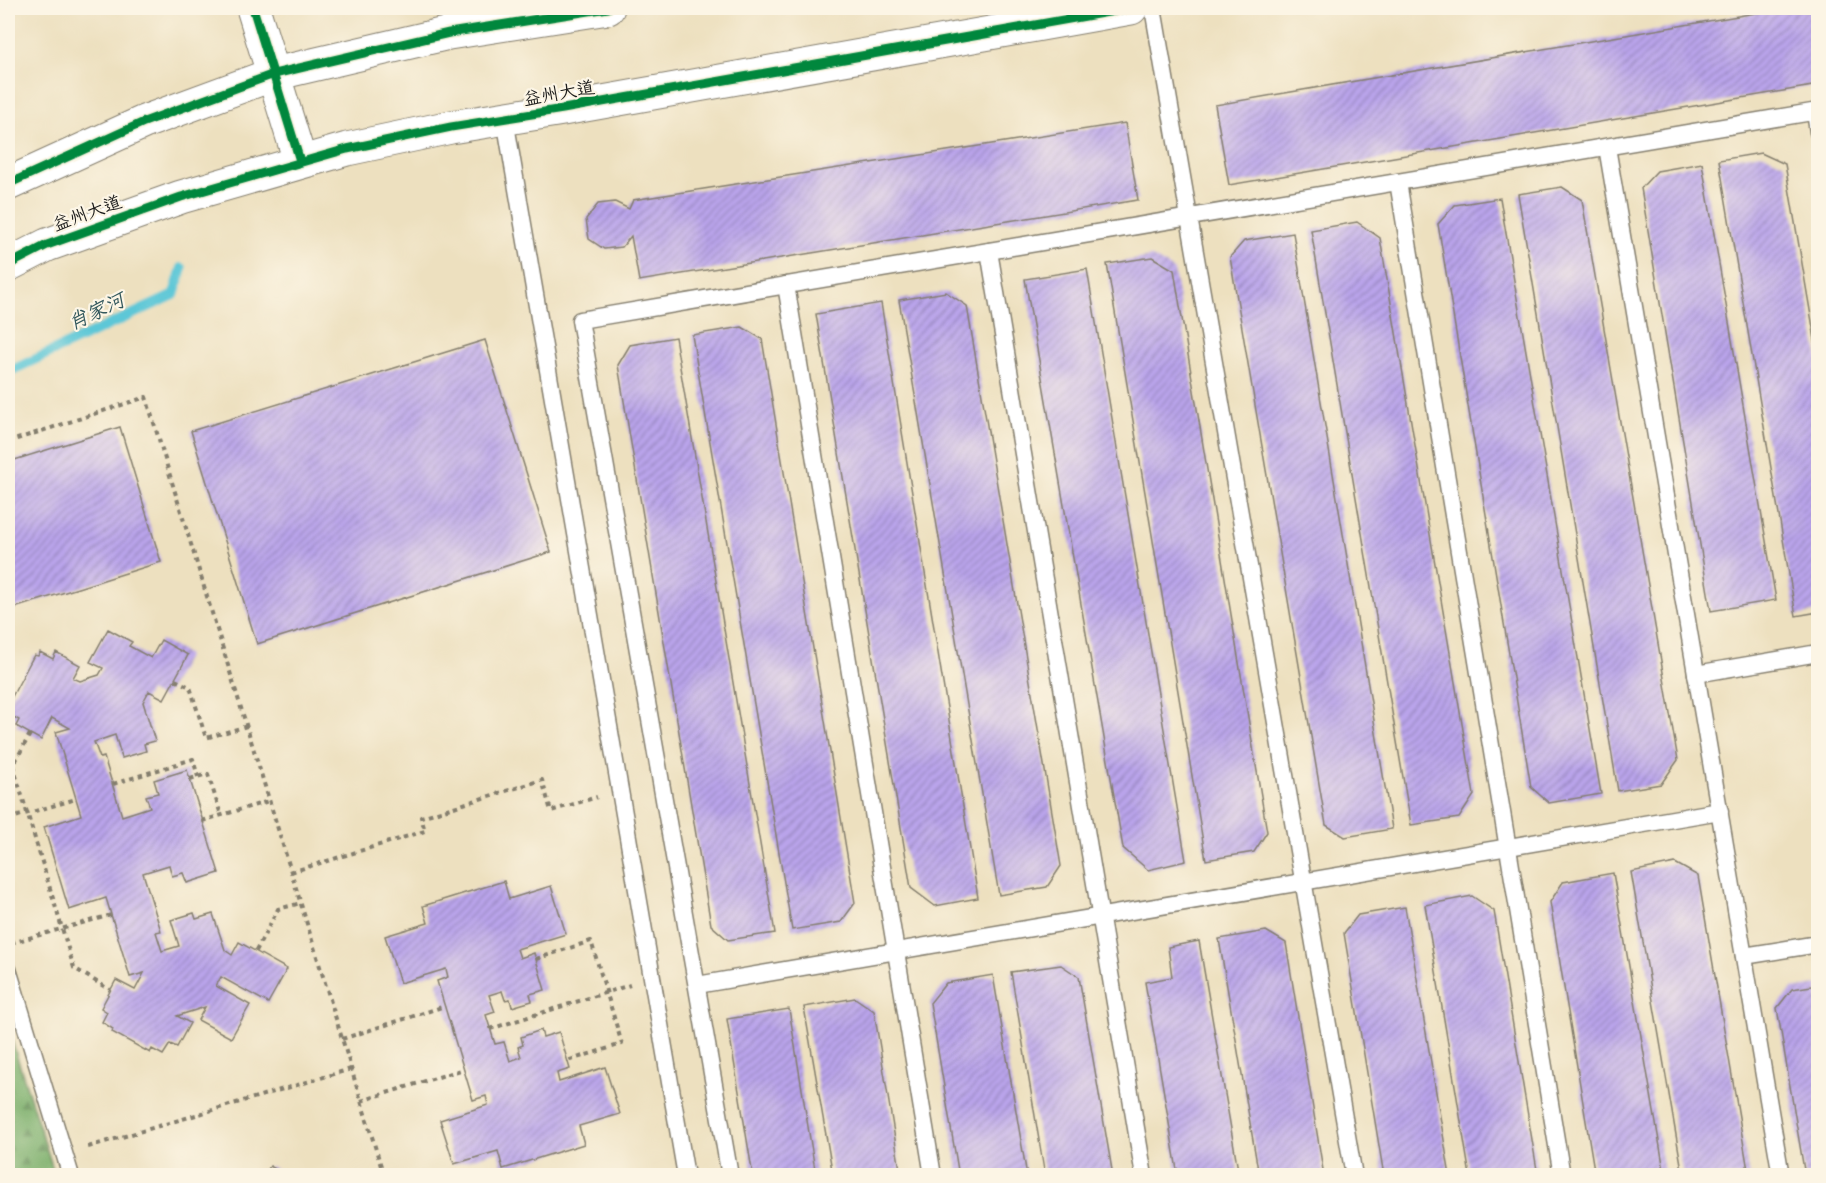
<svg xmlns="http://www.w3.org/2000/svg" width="1826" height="1183" viewBox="0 0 1826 1183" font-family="'Balsamiq Sans','LXGW WenKai TC',sans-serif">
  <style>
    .forest { fill: url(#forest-firs); stroke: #4b6643; stroke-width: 1.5 }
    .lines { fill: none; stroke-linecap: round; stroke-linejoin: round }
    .stream { stroke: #5dc7d7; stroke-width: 10 }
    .building { fill: url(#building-hatch) }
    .service-casing { stroke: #847e6e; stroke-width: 19 }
    .minor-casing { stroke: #847e6e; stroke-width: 35 }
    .primary-casing { stroke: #847e6e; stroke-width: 35 }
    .path { stroke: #847e6e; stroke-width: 4; stroke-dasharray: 4.5 4.5; stroke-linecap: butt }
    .service { stroke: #fff; stroke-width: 16 }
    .minor { stroke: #fff; stroke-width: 33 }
    .primary { stroke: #fff; stroke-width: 33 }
    .cycleway-casing { stroke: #fcf5e5; stroke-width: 13 }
    .cycleway { stroke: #00873e; stroke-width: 9 }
    .labels { text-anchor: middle; stroke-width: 4.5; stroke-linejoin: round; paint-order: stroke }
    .street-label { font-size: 18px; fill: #1c1c1c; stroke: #fcf5e5 }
    .water-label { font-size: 20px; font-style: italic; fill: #33585d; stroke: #fcf5e5 }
  </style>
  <defs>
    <pattern id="forest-firs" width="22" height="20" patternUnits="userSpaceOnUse" patternTransform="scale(1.5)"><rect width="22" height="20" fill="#7aaf6a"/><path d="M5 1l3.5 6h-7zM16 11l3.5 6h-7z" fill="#638e56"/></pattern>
    <pattern id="building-hatch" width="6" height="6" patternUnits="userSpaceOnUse" patternTransform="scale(1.5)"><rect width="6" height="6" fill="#baa4eb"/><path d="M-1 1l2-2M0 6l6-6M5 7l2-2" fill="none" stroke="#9685be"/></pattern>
  </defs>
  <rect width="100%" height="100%" fill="#fcf5e5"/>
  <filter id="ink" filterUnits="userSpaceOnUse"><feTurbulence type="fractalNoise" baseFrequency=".0167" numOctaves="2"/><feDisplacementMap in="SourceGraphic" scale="12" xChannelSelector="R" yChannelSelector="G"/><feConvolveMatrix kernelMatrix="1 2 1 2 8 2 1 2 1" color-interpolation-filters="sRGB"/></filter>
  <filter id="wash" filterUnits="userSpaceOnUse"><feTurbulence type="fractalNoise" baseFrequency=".008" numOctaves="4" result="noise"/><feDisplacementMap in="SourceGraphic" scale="24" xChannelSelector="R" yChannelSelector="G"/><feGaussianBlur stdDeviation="1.35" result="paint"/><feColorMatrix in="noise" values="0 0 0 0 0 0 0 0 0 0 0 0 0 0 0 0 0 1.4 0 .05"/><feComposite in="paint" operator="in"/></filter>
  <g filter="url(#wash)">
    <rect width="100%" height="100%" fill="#ede0bf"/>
    <polygon class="forest" points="8,1029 55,1175 8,1175"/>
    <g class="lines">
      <polyline class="stream" points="8,372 174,295 182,268"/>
    </g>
    <g id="blocks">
      <g class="building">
        <polygon points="1785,8 1818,8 1818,85 1229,185 1215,105"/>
        <polygon points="1125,123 1138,200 639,281 631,236 622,247 604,249 589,239 586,219 598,204 615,202 629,209 633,200"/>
        <polygon points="1761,153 1785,164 1818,357 1818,612 1796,616 1719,160"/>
        <polygon points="1702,163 1776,600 1711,611 1641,188 1657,171"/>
        <polygon points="1562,187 1582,200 1678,760 1661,784 1618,791 1518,194"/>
        <polygon points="1500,198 1601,794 1549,803 1531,787 1438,224 1455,205"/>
        <polygon points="1357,222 1380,238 1474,795 1459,818 1411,825 1311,230"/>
        <polygon points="1293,233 1392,829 1345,837 1326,825 1230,257 1244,241"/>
        <polygon points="1152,257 1174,270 1267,832 1254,852 1206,860 1107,264"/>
        <polygon points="1087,269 1186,861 1148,870 1123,848 1025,279"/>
        <polygon points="946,292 967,306 1061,866 1047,887 999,895 899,300"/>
        <polygon points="881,303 978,898 935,906 911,888 816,314"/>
        <polygon points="742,327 762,339 855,903 841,922 792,930 692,335"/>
        <polygon points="675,337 775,933 728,940 711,925 618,365 630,345"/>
        <polygon points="485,340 551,552 257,644 191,431"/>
        <polygon points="120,427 161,562 8,610 8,462"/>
        <polygon points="108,629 132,642 129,646 151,658 161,640 188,655 164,699 149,691 143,702 155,741 144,744 146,751 122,758 115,735 94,742 100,758 104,757 122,816 150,807 146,796 158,793 154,780 187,770 219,873 187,883 183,873 172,876 169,865 143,873 161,931 156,932 162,951 179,946 171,920 194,913 196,919 213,914 225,950 232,955 239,942 287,969 268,1003 221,977 216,986 250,1005 231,1038 198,1020 205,1007 177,1016 190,1023 177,1047 170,1044 163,1055 152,1049 150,1053 112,1032 113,1029 102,1022 107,1012 101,1008 116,980 135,990 144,973 130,977 106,898 69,910 44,827 81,815 56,732 70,728 52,718 41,740 16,726 19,720 8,714 9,709 8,704 34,655 38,656 40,652 53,659 56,652 80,665 73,678 80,681 99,675 103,668 90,662"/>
        <polygon points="1675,863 1698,876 1749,1176 1683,1176 1631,872"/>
        <polygon points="1613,873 1665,1176 1595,1176 1550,902 1563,882"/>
        <polygon points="504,881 509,899 551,886 566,934 517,949 520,958 534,953 545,990 530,994 532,1001 512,1007 510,999 505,1000 502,991 489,995 495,1012 486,1015 495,1044 504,1042 510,1061 521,1057 518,1047 523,1045 521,1037 541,1030 543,1037 559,1032 570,1069 557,1073 559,1082 605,1067 620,1114 579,1126 584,1144 503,1169 498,1151 454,1164 440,1120 488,1105 486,1096 473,1100 437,981 448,977 446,969 400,983 385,936 428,923 423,906"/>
        <polygon points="1472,896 1494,911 1538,1176 1470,1176 1425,905"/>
        <polygon points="1405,907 1450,1176 1384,1176 1344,933 1358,915"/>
        <polygon points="1266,931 1286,943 1324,1176 1259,1176 1219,939"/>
        <polygon points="1199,941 1239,1176 1178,1176 1145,982 1172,977 1168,947"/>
        <polygon points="1061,965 1079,977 1113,1176 1045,1176 1011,972"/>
        <polygon points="993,975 1027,1176 959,1176 930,1003 946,983"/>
        <polygon points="1818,985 1818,1176 1805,1176 1777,1008 1792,989"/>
        <polygon points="855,998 874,1011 901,1176 833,1176 804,1007"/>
        <polygon points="789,1009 816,1176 753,1176 727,1019"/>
        <polygon points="270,1166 287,1176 264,1176"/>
      </g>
    </g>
  </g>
  <g filter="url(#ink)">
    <use href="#blocks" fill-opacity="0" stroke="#847e6e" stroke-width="1.5"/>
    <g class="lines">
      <g class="service-casing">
        <g id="service">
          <polyline points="1153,8 1354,1176"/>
          <polyline points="1815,112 1818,132"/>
          <polyline points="505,119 686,1176"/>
          <polyline points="1607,147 1781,1176"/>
          <polyline points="1398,182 1562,1176"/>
          <polyline points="989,251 1144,1176"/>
          <polyline points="786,285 933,1176"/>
          <polyline points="1696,674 1818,653"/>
          <polyline points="1744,956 1818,944"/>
          <polyline points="8,969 71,1176"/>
          <polyline points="697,985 1720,811"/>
          <polyline points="730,1176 580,320 1818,111"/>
        </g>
      </g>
      <g class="minor-casing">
        <polyline id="minor" points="253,8 300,161"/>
      </g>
      <g class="primary-casing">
        <g id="primary">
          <polyline points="8,184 144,122 274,74 449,33 608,8"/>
          <polyline points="8,265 47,245 181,197 347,149 451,127 563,109 1131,8"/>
        </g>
      </g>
      <g class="path">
        <polyline points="8,442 146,397 384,1176"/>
        <polyline points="175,680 190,687 206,738 247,726"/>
        <polyline points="30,734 13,766 74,968 110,990"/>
        <polyline points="190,779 208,774 221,815"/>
        <polyline points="113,784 193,759 198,777"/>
        <polyline points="8,819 76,799"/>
        <polyline points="202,821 269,801"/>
        <polyline points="291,872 425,831 421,817 542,780 551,811 597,797"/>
        <polyline points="11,943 111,915"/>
        <polyline points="256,951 278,909 301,903"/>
        <polyline points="536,959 591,941 622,1044 567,1061"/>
        <polyline points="490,1029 630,985"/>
        <polyline points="342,1039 445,1006"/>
        <polyline points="361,1101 464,1069"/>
        <polyline points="88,1147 351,1069"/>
      </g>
      <use href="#service" class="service"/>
      <use href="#minor" class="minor"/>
      <use href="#primary" class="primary"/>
      <g class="cycleway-casing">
        <g id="cycleway">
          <polyline points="253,8 300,161"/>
          <polyline points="8,184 144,122 274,74 449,33 608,8"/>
          <polyline points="8,265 47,245 181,197 347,149 451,127 563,109 1131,8"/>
        </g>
      </g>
      <use href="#cycleway" class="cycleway"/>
    </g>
  </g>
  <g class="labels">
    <g class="street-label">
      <text transform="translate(559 93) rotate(-10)" y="6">益州大道</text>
      <text transform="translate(87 213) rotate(-20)" y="6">益州大道</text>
    </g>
    <g class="water-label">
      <text transform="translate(96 311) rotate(-25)" y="7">肖家河</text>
    </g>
  </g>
  <rect width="1826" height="1183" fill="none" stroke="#fcf5e5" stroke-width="30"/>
</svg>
